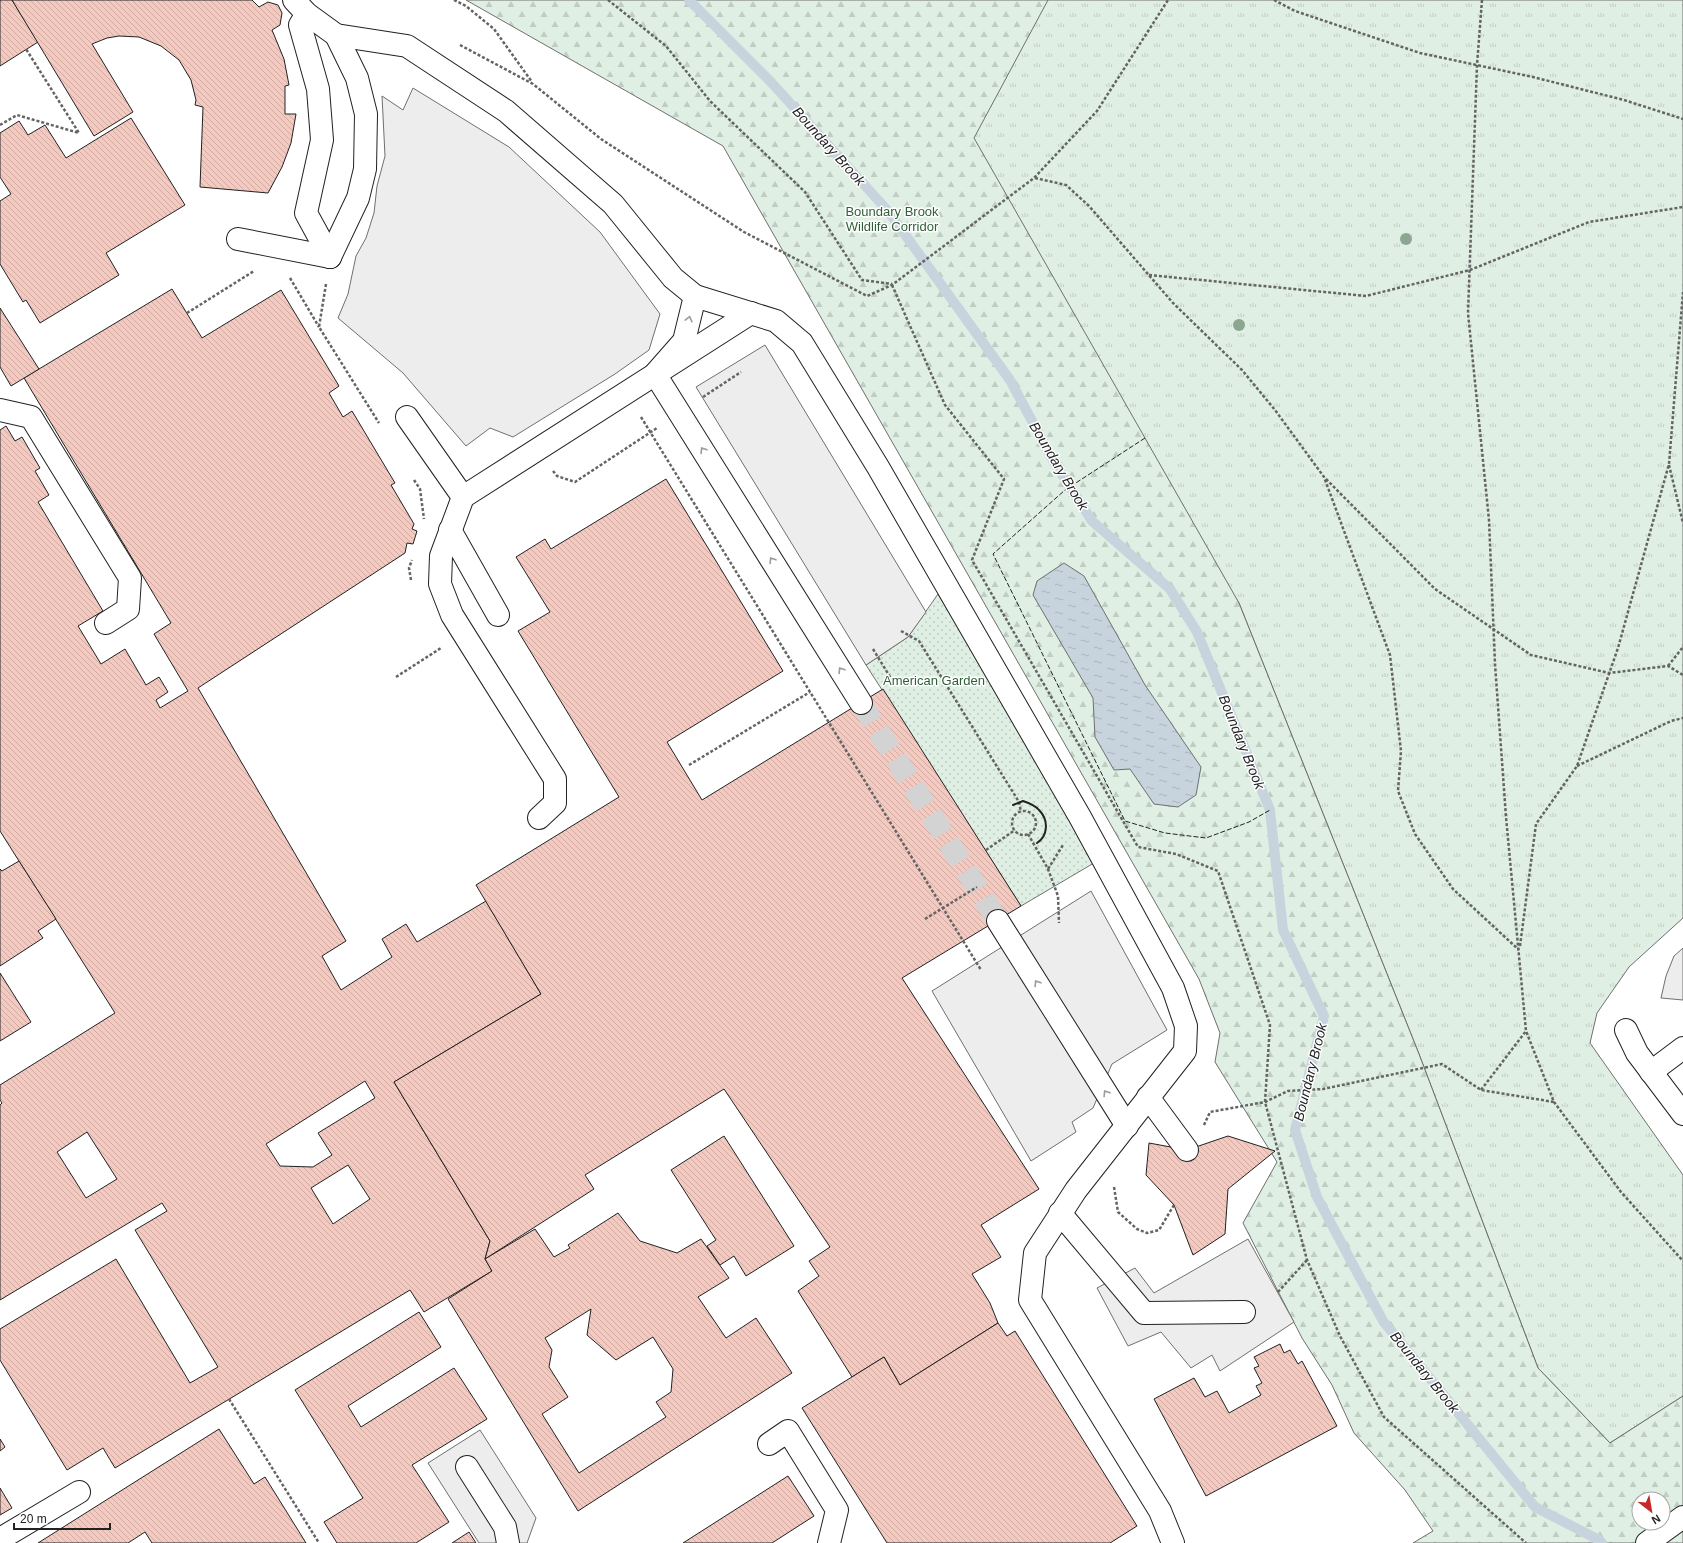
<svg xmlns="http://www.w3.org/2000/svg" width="1683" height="1543" viewBox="0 0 1683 1543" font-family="Helvetica,sans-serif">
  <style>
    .grass { fill: url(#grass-tufts); stroke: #6f6f6f }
    .forest { fill: url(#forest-firs); stroke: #6f6f6f; fill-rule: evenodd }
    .garden { fill: url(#garden-dots); stroke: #6f6f6f }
    .parking { fill: #ededed; stroke: #6f6f6f }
    .water { fill: url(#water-ripples); stroke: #6f6f6f }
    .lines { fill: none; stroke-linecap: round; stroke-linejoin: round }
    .stream { stroke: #c7d3dd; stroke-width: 10 }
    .building { fill: url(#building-back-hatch); stroke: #222; fill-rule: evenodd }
    .minor-tunnel { stroke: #d3d3d3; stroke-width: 22; stroke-dasharray: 22 11; stroke-linecap: butt }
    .minor-casing { stroke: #222; stroke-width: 24 }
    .path { stroke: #646464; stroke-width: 2.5; stroke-dasharray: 3 2; stroke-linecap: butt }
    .minor { stroke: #fff; stroke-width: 22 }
    .fence { stroke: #222; stroke-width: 1; stroke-dasharray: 5 2; stroke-linecap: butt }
    .wall { stroke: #222; stroke-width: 2 }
    .tree { fill: #8da692 }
    .oneway { stroke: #9c9c9c }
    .labels { text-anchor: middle; stroke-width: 3; stroke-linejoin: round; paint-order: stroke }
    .park-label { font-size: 13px; fill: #2f5e38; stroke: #fff }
    .water-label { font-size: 14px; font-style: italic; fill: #222; stroke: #fff }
  </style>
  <defs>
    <pattern id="grass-tufts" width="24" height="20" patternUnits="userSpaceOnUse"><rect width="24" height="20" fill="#e0efe3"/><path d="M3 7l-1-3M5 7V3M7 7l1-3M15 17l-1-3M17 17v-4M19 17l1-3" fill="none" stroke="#c0cdc2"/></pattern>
    <pattern id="forest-firs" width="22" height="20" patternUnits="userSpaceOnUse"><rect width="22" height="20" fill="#e0efe3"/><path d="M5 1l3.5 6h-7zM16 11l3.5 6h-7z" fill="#c0cdc2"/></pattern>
    <pattern id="garden-dots" width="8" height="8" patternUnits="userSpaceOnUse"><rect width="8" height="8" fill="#e0efe3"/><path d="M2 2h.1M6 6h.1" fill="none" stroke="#c0cdc2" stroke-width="1.8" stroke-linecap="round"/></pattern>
    <pattern id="water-ripples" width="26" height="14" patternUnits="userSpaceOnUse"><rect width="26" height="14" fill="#c7d3dd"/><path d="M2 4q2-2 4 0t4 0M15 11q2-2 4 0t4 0" fill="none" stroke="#abb5bd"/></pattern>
    <pattern id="building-back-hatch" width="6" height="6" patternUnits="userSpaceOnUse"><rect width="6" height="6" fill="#f3c9c0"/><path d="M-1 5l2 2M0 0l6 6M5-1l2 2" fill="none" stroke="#d0aca5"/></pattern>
  </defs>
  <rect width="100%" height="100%" fill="#fff"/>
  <polygon class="grass" points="842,0 1683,0 1683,918 1629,967 1597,1013 1590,1043 1683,1175 1683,1396 1610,1443 1538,1368 1419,1054 1239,603"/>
  <path class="forest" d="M 466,0 L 1048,0 L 974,138 L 1239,603 L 1419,1054 L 1538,1368 L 1610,1443 L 1683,1396 L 1683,1543 L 1413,1543 L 1433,1531 L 1405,1490 L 1354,1433 L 1332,1385 L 1302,1338 L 1243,1223 L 1277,1162 L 1215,1062 L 1220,1033 L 1199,979 L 723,146 ZM 1639,1499 L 1663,1499 L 1663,1523 L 1639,1523 Z"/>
  <polygon class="garden" points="938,594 1099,860 1021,906 866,665 908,637"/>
  <g class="parking">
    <polygon points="413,88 509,147 600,232 660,314 649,350 615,374 513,437 490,428 466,446 403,373 338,318 348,294 356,256 366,238 374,213 377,186 385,156 382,96 403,110"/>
    <polygon points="765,345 926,612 908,637 866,665 696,387"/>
    <polygon points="1091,891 1167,1030 1112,1064 1093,1108 1072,1122 1076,1132 1031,1161 932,991"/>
    <polygon points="1683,948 1683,1000 1661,998 1666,976 1674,956"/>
    <polygon points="1248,1239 1294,1322 1220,1371 1212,1355 1191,1368 1161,1332 1128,1346 1097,1288 1135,1268 1154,1293"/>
    <polygon points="480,1430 536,1518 527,1543 479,1543 428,1463"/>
  </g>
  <polygon class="water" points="1064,563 1084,576 1145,685 1201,767 1196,795 1178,807 1154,804 1130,769 1114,770 1095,737 1093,698 1033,595 1037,581"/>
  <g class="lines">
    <polyline class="stream" points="689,0 770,81 888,211 1010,380 1054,462 1092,521 1170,589 1197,632 1270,810 1283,930 1324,1016 1295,1130 1317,1197 1383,1321 1535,1507 1599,1540 1602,1543"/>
  </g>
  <g class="building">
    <polygon points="0,0 12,0 38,42 0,66"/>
    <polygon points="12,0 252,0 259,7 268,2 278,5 282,13 280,25 272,30 284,59 289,85 285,86 285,114 296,114 291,143 282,167 268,193 200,187 203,107 195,105 196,100 191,80 179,60 161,46 139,37 119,36 107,38 92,44 133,112 94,136"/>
    <polygon points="131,118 185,205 106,253 119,275 40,323 26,300 23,302 0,264 0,201 11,194 0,177 0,133 19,121 28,135 45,125 66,158"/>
    <path d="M 172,289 L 202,338 L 281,290 L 339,386 L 329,393 L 343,417 L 352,411 L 395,483 L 391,485 L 414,524 L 412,529 L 417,531 L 413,544 L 407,543 L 405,553 L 198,688 L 346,941 L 322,956 L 341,990 L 392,957 L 382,939 L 406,924 L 417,942 L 486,901 L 541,994 L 394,1082 L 490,1241 L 485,1259 L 492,1271 L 424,1312 L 410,1290 L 115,1468 L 103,1448 L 67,1470 L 0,1360 L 0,1329 L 116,1259 L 190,1383 L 218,1367 L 135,1230 L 167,1211 L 162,1203 L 0,1300 L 0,1105 L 2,1103 L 0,1100 L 0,1085 L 115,1013 L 0,831 L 0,430 L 6,426 L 15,441 L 22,437 L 40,468 L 35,471 L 49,495 L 38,502 L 103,611 L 78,626 L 101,664 L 125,649 L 146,685 L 159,677 L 168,692 L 156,700 L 160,708 L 188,691 L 154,634 L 171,623 L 24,378 ZM 365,1081 L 375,1098 L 318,1133 L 332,1155 L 313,1167 L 280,1166 L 266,1144 ZM 87,1132 L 117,1179 L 86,1198 L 57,1152 ZM 348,1165 L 370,1199 L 333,1224 L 311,1188 Z"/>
    <polygon points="0,308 39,369 11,386 0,367"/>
    <polygon points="666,479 783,671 667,742 702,800 883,689 1021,906 902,978 1039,1189 981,1225 1001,1257 972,1274 990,1303 998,1323 900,1385 884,1357 852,1377 798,1291 819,1276 809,1261 830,1247 724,1089 585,1175 594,1189 485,1259 490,1241 394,1082 541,994 476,885 619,797 518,631 550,612 516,557 545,539 551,549"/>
    <polygon points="19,861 56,919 38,931 43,938 0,966 0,869 2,871"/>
    <polygon points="0,973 31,1022 0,1041"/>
    <polygon points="724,1136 794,1246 746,1276 734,1256 720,1265 707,1246 716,1240 671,1170"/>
    <polygon points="1228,1136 1275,1151 1228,1189 1225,1234 1193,1255 1174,1205 1146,1175 1149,1143 1187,1150"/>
    <path d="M 618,1213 L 640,1241 L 677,1253 L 701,1239 L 729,1278 L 698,1297 L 726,1338 L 756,1318 L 792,1373 L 578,1511 L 448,1299 L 492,1271 L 485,1259 L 535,1229 L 554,1257 L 570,1248 L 568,1245 ZM 591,1309 L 587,1335 L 616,1360 L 653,1337 L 673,1369 L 671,1392 L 656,1402 L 666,1417 L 579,1473 L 542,1414 L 568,1397 L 549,1367 L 552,1350 L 545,1338 Z"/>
    <polygon points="419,1312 441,1347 348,1406 361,1427 454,1368 487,1419 412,1465 449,1522 416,1543 337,1543 324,1522 363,1498 295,1390"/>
    <polygon points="998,1323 1007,1336 1015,1331 1137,1526 1110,1543 887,1543 802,1408 884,1357 900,1385"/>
    <polygon points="1280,1344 1284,1353 1290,1350 1298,1364 1302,1361 1337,1426 1206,1496 1154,1399 1194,1378 1205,1397 1217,1391 1229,1413 1261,1395 1256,1386 1262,1383 1254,1368 1259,1366 1254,1357"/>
    <polygon points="219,1429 254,1484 265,1477 306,1543 152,1543 145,1532 128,1543 38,1543"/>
    <polygon points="0,1439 5,1447 0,1451"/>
    <polygon points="788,1476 814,1516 772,1543 683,1543"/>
    <polygon points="0,1488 12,1508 0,1515"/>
    <polygon points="469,1532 476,1543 452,1543"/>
  </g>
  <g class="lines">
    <polyline class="minor-tunnel" points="861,703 998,921"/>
    <g class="minor-casing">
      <g id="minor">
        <polyline points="294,0 307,14 336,35 407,46 506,111 613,204 673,278 695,296 776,321 802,343 878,467 1080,817 1173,988 1186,1026 1185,1051 1076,1190 1035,1253 1030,1300 1160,1511 1173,1543"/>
        <polyline points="307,14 300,25 318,89 322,140 306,213 330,257"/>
        <polyline points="238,239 330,257"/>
        <polyline points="330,257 358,198 365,169 366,114 357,78 336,35"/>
        <polyline points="695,296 684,341 655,374 861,703"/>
        <polyline points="0,410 31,417 130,578 128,609 106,623"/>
        <polyline points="407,417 463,497"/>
        <polyline points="450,530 498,615"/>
        <polyline points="539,818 555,803 555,779 452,615 440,584 441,556 463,497 751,313"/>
        <polyline points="998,921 1127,1126"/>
        <polyline points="1626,1030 1637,1053 1683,1114"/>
        <polyline points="1651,1072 1683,1048"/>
        <polyline points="1148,1097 1187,1150"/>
        <polyline points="1060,1213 1144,1313 1244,1312"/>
        <polyline points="769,1444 788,1431 837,1510 829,1543"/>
        <polyline points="467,1467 505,1527 508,1543"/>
        <polyline points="0,1539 79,1492"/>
        <polyline points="1647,1543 1683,1517"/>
      </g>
    </g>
    <g class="path">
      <polyline points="454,0 466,6 494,29 532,82"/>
      <polyline points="608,0 666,46 710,101 805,192 862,280 892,284"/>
      <polyline points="1274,0 1295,11 1420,53 1533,77 1624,100 1683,119"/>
      <polyline points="1482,0 1477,65 1468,313 1489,520 1495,664 1506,817 1526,1031 1554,1102 1621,1192 1683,1261"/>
      <polyline points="460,45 533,84 601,139 744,232 867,296 892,285 1034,178 1097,111 1168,0"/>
      <polyline points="0,125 17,115 79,133 26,49"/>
      <polyline points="1035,178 1066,185 1089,206 1173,303 1242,370 1275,410 1324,477 1390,655 1401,751 1398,791 1415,834 1453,889 1519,950"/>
      <polyline points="1149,275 1366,296 1470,270 1589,222 1683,207"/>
      <polyline points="290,278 319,327"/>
      <polyline points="326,284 319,327 379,423"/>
      <polyline points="892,285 945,405 1004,479 972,560 1138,847 1176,854 1218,871 1270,1025 1265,1102 1307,1260 1340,1336 1384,1417 1526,1543"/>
      <polyline points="187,313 254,271"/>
      <polyline points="703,397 741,372"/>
      <polyline points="641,417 981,970"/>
      <polyline points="1669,465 1683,523"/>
      <polyline points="553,471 557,476 575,482 657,428"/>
      <polyline points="1326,479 1435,589 1531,655 1609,673 1668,666 1683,675"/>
      <polyline points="414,480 420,489 424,519"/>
      <polyline points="411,580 409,568 412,560"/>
      <polyline points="901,631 919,641 1019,802 1021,812"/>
      <polyline points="873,649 892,680"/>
      <polyline points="1668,666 1683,647"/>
      <polyline points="396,677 441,648"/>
      <polyline points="689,765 810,692"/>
      <polyline points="1577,766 1671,721 1683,718"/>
      <circle cx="1024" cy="823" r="12"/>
      <polyline points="1028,834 1048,869 1058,896 1059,923"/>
      <polyline points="986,850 1015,830"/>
      <polyline points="1048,869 1063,845"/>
      <polyline points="925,919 977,887"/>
      <polyline points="1520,946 1536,824 1577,766 1618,648 1669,464 1683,292"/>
      <polyline points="1481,1090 1526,1031"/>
      <polyline points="1204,1125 1210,1112 1265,1102 1288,1091 1323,1089 1442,1064 1481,1090 1554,1102"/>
      <polyline points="1114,1187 1118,1212 1137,1229 1147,1233 1159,1230 1174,1205"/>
      <polyline points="1278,1292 1307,1260"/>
      <polyline points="229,1399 319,1543"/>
    </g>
    <use href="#minor" class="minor"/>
    <polyline class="fence" points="1145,438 1065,490 993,554 1125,821 1165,833 1206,838 1249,822 1270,810"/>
    <path class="wall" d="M 1013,805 L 1023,801 C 1029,803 1035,805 1039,810 C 1049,820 1048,836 1037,843"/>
  </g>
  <g class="tree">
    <circle cx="1406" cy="239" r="6"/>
    <circle cx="1239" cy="325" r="6"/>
  </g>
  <defs><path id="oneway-chevron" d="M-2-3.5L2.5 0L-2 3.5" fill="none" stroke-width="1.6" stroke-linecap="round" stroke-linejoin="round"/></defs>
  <g class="oneway">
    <use href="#oneway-chevron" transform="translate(689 319) rotate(-76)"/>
    <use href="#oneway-chevron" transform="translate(703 450) rotate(-122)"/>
    <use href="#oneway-chevron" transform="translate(772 560) rotate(-122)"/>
    <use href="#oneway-chevron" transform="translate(841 670) rotate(-122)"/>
    <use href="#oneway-chevron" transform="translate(1037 983) rotate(-122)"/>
    <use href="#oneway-chevron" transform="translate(1106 1093) rotate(-122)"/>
  </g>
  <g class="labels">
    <g class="park-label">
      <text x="892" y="216">Boundary Brook<tspan x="892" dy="15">Wildlife Corridor</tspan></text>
      <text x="934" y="685">American Garden</text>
    </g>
    <g class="water-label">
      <text transform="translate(829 146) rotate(48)" y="5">Boundary Brook</text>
      <text transform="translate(1059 466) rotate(59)" y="5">Boundary Brook</text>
      <text transform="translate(1242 742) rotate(68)" y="5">Boundary Brook</text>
      <text transform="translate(1310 1072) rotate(-76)" y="5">Boundary Brook</text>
      <text transform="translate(1425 1372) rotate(51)" y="5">Boundary Brook</text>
    </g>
  </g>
  <g transform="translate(1651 1511) rotate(149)"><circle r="19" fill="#ffffff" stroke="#a7a7a7"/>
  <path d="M0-3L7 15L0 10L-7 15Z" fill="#c62828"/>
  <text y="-6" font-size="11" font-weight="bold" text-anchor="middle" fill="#222222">N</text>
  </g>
  <path d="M14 1523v6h96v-6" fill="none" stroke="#222222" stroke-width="2"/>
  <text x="20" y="1523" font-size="12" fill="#222222" stroke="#ffffff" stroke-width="3" paint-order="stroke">20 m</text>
</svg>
